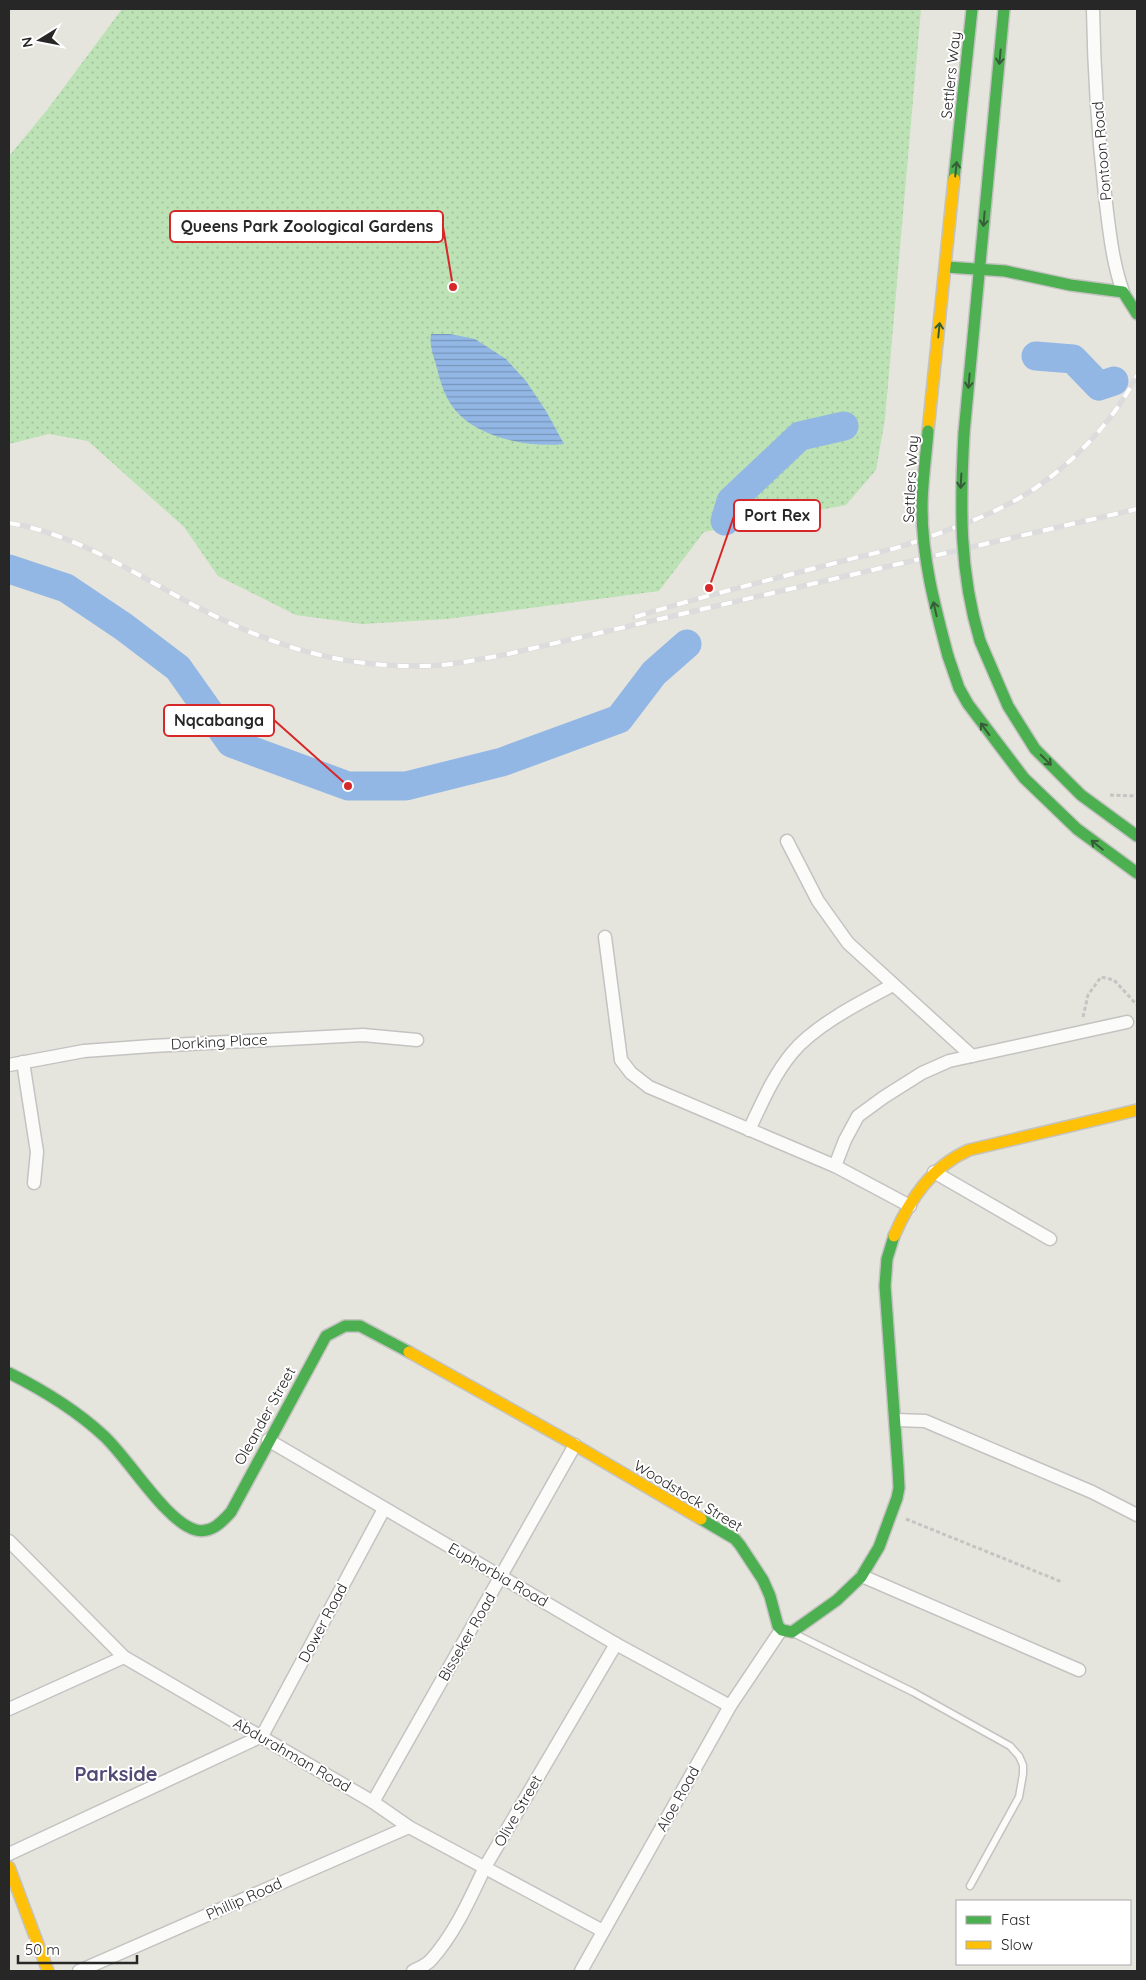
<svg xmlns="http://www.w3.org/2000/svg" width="1146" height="1980" viewBox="0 0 1146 1980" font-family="Quicksand,sans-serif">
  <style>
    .park { fill: url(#park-dots) }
    .water { fill: url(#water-rules) }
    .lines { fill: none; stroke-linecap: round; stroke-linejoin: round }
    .river { stroke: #92b7e5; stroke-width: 29 }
    .lane-casing { stroke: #c4c3c2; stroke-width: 9 }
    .street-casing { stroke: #c4c3c2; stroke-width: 15 }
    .fast-casing { stroke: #c4c3c2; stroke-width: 14 }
    .slow-casing { stroke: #c4c3c2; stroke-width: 14 }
    .path { stroke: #c4c4c3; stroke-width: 3; stroke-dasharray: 4 2.5; stroke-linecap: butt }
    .lane { stroke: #fbfbfa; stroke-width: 6 }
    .street { stroke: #fbfbfa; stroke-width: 12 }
    .fast { stroke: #4caf50; stroke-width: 11 }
    .slow { stroke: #ffc107; stroke-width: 11 }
    .rail-casing { stroke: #dddcdd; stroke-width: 5.5 }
    .rail { stroke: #fff; stroke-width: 4; stroke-dasharray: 11; stroke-linecap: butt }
    .fast-bridge-casing { stroke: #c3c2c0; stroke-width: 14; stroke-linecap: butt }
    .fast-bridge { stroke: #4caf50; stroke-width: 11 }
    .oneway { stroke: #365d37 }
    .labels { text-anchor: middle; stroke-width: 4; stroke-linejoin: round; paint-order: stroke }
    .street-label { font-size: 15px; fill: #272727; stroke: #fff }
    .district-label { font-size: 20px; font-weight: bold; fill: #504a76; stroke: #fff }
    .leader { fill: none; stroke: #d62828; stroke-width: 2 }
    .callout-dot { fill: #d62828; stroke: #fff; stroke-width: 2 }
    .callout { fill: #fff; stroke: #d62828; stroke-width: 2 }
    .callout-label { font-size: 16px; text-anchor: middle; font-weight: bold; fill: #272727 }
  </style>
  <defs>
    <pattern id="park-dots" width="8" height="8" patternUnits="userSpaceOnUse" patternTransform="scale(1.25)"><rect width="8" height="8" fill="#bce2b6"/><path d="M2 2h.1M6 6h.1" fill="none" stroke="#a2c29c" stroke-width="1.8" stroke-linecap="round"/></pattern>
    <pattern id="water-rules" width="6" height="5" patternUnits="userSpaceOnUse" patternTransform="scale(1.25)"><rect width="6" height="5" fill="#92b7e5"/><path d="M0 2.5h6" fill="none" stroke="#7795ba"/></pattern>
  </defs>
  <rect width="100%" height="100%" fill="#e6e5dd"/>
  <polygon class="park" points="122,9 921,9 885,419 876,470 846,505 704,532 659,591 447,619 362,624 296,615 218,576 184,527 88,441 49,434 9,444 9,156 47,110"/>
  <path class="water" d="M 431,334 L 450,334 L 475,339 L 506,359 L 526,381 L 546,411 L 564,444 C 530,448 479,438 456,411 C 446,400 440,382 437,368 C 434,357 429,346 431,334 Z"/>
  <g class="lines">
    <g class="river">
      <polyline points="1036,356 1073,359 1099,386 1114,381"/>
      <polyline points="725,521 731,501 800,436 844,426"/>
      <polyline points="9,569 66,588 124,627 178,668 231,743 348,786 406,786 502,762 619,719 654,673 687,644"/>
    </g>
    <g class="lane-casing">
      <polyline id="lane" points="795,1634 913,1692 1010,1746 1019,1756 1023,1765 1023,1774 1019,1797 970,1886"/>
    </g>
    <g class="street-casing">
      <g id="street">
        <path d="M 1093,9 C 1094,71 1098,133 1105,195 C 1109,228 1112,261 1123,292"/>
        <polyline points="787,841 818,901 848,943 972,1056"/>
        <polyline points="605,937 621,1060 631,1073 649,1087 835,1166 910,1206"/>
        <polyline points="23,1062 37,1152 34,1183"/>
        <polyline points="9,1065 84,1051 152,1046 363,1035 417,1040"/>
        <path d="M 749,1130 C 762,1103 773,1076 792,1053 C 815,1025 861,1002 893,985"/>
        <polyline points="835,1166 845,1140 858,1116 884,1097 922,1073 949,1061 1127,1022"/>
        <polyline points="934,1172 1050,1239"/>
        <polyline points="896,1420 925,1421 1092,1492 1137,1515"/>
        <polyline points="268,1440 616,1644 730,1706"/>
        <polyline points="9,1541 124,1657 373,1802 409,1827 603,1931"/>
        <polyline points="862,1576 1079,1670"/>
        <polyline points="9,1709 124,1657"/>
        <polyline points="373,1802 575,1445"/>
        <polyline points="9,1854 262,1736 384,1509"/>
        <polyline points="79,1971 409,1827"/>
        <path d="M 413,1971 C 419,1968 426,1965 430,1961 C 454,1935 470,1899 485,1867 L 616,1644"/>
        <polyline points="581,1971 730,1706 781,1630"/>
      </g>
    </g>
    <g class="fast-casing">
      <g id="fast">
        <polyline points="954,179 972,9"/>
        <polyline points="946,267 1005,271 1070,285 1123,292 1137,314"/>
        <polyline points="964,433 1004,9"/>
        <polyline points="980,641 1008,706 1035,749 1081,795 1137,836"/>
        <polyline points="948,656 959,688 968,704 1024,778 1077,829 1137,873"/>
        <path d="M 9,1373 C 43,1390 76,1410 104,1436 C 129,1459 166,1522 196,1530 C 211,1534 222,1522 231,1512 L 326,1336 L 345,1326 L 360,1326 L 409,1352"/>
        <polyline points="701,1519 735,1539 740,1545 763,1580 770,1596 778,1626 782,1630 792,1632 837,1600 861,1577 879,1547 897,1498 899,1488 898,1468 885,1286 887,1259 894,1236"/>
      </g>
    </g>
    <g class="slow-casing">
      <g id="slow">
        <polyline points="928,431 954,179"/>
        <path d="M 894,1236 C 910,1199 931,1167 969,1150 L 1137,1110"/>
        <polyline points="409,1352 575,1445 701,1519"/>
        <polyline points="9,1867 48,1971"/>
      </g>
    </g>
    <g class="path">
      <polyline points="1110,795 1137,796"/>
      <polyline points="1083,1017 1088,995 1101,977 1114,980 1137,1005"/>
      <polyline points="906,1519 1062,1582"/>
    </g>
    <use href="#lane" class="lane"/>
    <use href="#street" class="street"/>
    <use href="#fast" class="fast"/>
    <use href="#slow" class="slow"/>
    <g class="rail-casing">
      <g id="rail">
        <path d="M 9,523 C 72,533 129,570 184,600 C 263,643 335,668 426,666 C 454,665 481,659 508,654 L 1137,509"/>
        <path d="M 635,617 C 703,596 773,579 843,561 C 865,555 888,551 909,544 C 952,529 999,513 1037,487 C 1077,459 1115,419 1137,375"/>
      </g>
    </g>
    <use href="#rail" class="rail"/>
    <g class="fast-bridge-casing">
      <g id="fast-bridge">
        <path d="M 928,431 C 926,457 922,482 922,508 C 922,559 935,607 948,656"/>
        <path d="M 964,433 C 960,506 959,571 980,641"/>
      </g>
    </g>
    <use href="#fast-bridge" class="fast-bridge"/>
  </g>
  <defs><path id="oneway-shaft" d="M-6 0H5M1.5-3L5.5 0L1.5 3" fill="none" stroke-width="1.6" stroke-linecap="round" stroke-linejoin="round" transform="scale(1.25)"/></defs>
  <g class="oneway">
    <use href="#oneway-shaft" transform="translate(1000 57) rotate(95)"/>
    <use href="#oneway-shaft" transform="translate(956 169) rotate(-84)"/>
    <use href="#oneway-shaft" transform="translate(984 219) rotate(95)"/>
    <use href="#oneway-shaft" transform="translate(939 330) rotate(-84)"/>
    <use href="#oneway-shaft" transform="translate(969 381) rotate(95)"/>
    <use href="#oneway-shaft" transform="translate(961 481) rotate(93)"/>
    <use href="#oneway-shaft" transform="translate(935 609) rotate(-103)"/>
    <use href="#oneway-shaft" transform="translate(985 729) rotate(-126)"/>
    <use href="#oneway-shaft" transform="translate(1046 760) rotate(45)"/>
    <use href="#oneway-shaft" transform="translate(1097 845) rotate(-141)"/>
  </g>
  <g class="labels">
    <g class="street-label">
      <text transform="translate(951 75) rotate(-84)" y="5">Settlers Way</text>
      <text transform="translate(1102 151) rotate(-95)" y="5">Pontoon Road</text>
      <text transform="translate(911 479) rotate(-87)" y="5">Settlers Way</text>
      <text transform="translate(219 1042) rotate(-3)" y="5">Dorking Place</text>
      <text transform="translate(265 1416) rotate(-61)" y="5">Oleander Street</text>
      <text transform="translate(688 1496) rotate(31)" y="5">Woodstock Street</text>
      <text transform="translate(498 1575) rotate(30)" y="5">Euphorbia Road</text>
      <text transform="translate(323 1623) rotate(-62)" y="5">Dower Road</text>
      <text transform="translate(467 1637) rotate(-60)" y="5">Bisseker Road</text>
      <text transform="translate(292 1755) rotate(30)" y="5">Abdurahman Road</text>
      <text transform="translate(678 1799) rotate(-61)" y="5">Aloe Road</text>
      <text transform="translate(518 1811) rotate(-60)" y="5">Olive Street</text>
      <text transform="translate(244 1899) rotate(-24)" y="5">Phillip Road</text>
    </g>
    <g class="district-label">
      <text x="116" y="1781">Parkside</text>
    </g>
  </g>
  <path class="leader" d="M453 287L443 227M709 588L734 516M348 786L274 720"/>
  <g class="callout-dot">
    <circle cx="453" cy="287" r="5"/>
    <circle cx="709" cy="588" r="5"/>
    <circle cx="348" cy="786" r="5"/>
  </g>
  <g class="callout">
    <rect x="170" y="211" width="273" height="31" rx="5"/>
    <rect x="734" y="500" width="86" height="31" rx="5"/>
    <rect x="164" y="705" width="110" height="31" rx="5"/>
  </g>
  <g class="callout-label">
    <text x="307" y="232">Queens Park Zoological Gardens</text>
    <text x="777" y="521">Port Rex</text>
    <text x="219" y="726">Nqcabanga</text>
  </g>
  <rect width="1146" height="1980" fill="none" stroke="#272727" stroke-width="20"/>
  <rect x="956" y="1900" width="175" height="65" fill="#ffffff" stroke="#a9a9a9"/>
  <rect x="966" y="1916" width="25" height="8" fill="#4caf50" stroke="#a9a9a9"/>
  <text x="1001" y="1925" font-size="15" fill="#272727">Fast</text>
  <rect x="966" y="1941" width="25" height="8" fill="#ffc107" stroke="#a9a9a9"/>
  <text x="1001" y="1950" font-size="15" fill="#272727">Slow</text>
  <g transform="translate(40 40) rotate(260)" stroke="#ffffff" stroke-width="4" paint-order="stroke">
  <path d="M0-4L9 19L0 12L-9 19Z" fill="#272727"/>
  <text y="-8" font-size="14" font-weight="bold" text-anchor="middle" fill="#272727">N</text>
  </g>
  <path d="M18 1955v8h119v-8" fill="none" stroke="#272727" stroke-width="2.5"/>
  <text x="25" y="1955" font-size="15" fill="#272727" stroke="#ffffff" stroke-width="4" paint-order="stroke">50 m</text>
</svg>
